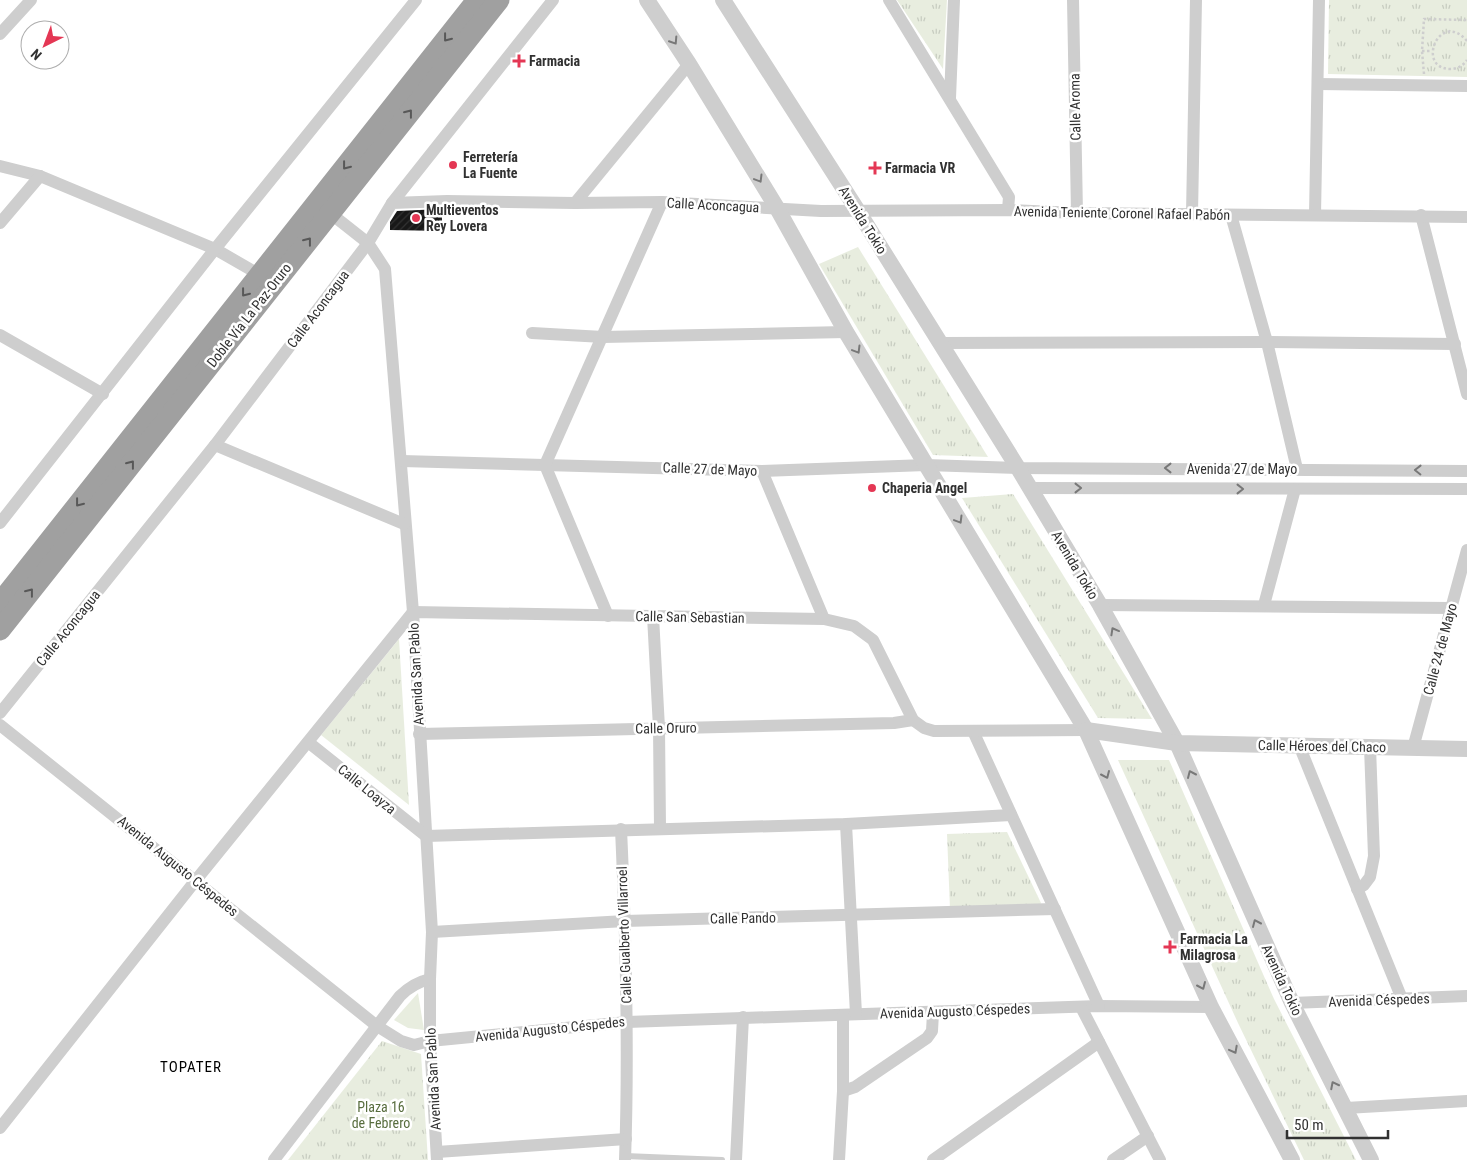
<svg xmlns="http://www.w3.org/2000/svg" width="1467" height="1160" viewBox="0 0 1467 1160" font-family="'Roboto Condensed',sans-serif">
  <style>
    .grass { fill: #e8eddf }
    .park { fill: url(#park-tufts) }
    .building { fill: url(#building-hatch) }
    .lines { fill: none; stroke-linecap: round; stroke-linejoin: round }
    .path { stroke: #cecece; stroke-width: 2.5; stroke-dasharray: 2.5 2.5; stroke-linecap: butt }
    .service { stroke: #cecece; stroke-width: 6 }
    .minor { stroke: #cecece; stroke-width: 12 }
    .tertiary { stroke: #cecece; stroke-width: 16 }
    .trunk { stroke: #a0a0a0; stroke-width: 21 }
    .oneway { stroke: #585858 }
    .oneway2 { stroke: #787878 }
    .poi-dot { fill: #e43754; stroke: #fff; stroke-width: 2 }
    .labels { text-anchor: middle; stroke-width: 5; stroke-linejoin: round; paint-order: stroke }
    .poi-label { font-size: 14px; font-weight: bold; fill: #313131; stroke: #fff; text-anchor: start }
    .street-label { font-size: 14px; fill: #313131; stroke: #fff }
    .park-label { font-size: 14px; fill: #586d3e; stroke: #fff }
    .neighbourhood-label { font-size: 15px; letter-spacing: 1px; fill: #000; stroke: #fff }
  </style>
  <defs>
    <pattern id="park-tufts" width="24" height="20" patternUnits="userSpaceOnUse" patternTransform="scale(1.25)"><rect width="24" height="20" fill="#e8eddf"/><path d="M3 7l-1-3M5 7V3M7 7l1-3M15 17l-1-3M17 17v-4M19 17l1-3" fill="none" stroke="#c7ccc0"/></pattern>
    <pattern id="building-hatch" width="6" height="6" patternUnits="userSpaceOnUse" patternTransform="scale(1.25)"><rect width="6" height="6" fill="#181818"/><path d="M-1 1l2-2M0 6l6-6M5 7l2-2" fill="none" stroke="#313131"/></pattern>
  </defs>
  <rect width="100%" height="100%" fill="#fff"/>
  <polygon class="grass" points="418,993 424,1030 408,1028 394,1020"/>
  <g class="park">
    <polygon points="897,0 947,0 943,69"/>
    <polygon points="1329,0 1467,0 1467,77 1328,74"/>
    <polygon points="858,247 988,457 933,455 819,264"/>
    <polygon points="1013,494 1152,719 1098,718 962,498"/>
    <polygon points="399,639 409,805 321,735"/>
    <polygon points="1118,760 1169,760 1274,999 1356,1160 1304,1160 1238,1023"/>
    <polygon points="1007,832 1041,903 1039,906 950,909 947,834"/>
    <polygon points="382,1041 421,1054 428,1160 288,1160"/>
  </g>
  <polygon class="building" points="442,209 442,231 390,230 390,222 397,211"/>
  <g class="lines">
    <g class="path">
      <path d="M 1467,41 C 1440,9 1415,68 1450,69 C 1457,69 1463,66 1467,60"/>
      <polyline points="1422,51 1432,51"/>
      <polyline points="1424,74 1422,51 1424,19 1467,20"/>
    </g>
    <polyline class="service" points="625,1156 722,1160"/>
    <g class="minor">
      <polyline points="889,0 1009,197 1008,210"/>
      <polyline points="1073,0 1077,213"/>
      <polyline points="0,34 31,0"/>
      <polyline points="1318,84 1467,86"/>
      <polyline points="950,98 954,0"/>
      <polyline points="0,166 40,176 215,249 260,275"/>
      <polyline points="392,203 553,0"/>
      <polyline points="575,203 689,64"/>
      <polyline points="330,213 368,243 385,269 413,612 432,932 430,979 430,1041 437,1160"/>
      <polyline points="1192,214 1196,0"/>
      <polyline points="1231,215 1267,342 1297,469"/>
      <polyline points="1315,215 1319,0"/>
      <polyline points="1421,215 1467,394"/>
      <polyline points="0,223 40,176"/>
      <polyline points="532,333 603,337 846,332"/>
      <polyline points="0,335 103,394"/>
      <polyline points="941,343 1267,342 1455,344"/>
      <polyline points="215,445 404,524"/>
      <polyline points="402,461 762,471 926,465 1018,468 1467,471"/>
      <polyline points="762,471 824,619"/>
      <polyline points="1029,488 1467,489"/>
      <polyline points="0,523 215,249 416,0"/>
      <polyline points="1100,605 1451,608"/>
      <polyline points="1264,605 1295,489"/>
      <polyline points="608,616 545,465 662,202"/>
      <polyline points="653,616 659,728 660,828"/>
      <polyline points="0,713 215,445 368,243 392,203 447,201 575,203 662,202 821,211 1008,210 1077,213 1467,217"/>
      <polyline points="0,725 377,1026 401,1041 414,1045 430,1041 627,1022 1099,1006 1211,1007"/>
      <polyline points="973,731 1099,1006"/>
      <polyline points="419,734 894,723 913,720"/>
      <polyline points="308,742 426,836 846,824 1011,815"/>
      <polyline points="1299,745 1402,999"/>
      <polyline points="1413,748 1467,550"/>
      <polyline points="846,824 856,1014"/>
      <path d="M 621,829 C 626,939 629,1050 625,1160"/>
      <polyline points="1357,889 1364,885 1370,877 1374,856 1370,747"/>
      <polyline points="432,932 625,921 1055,909"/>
      <polyline points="1292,1003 1467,996"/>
      <polyline points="1081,1007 1160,1160"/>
      <polyline points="843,1091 855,1087 927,1038 932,1031 933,1013"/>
      <polyline points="1346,1108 1467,1101"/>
      <polyline points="0,1128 196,880 413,612 824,619 854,626 873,640 913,720 924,728 934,731 1086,730"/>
      <polyline points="437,1152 626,1139"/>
      <path d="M 274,1160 L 400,996 C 409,987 417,982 430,979"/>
      <polyline points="736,1160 743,1017"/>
      <polyline points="839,1160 843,1091 843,1015"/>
      <polyline points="933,1160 1099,1042"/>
      <polyline points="1113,1160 1148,1136"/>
    </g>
    <g class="tertiary">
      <polyline points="647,0 689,64 777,208 846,332 1086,730 1211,1007 1292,1160"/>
      <polyline points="723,0 858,211 1018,468 1100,605 1177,743 1292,1003 1371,1160"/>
      <polyline points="1086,730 1177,743 1467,749"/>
    </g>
    <g class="trunk">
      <polyline points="0,603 477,0"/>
      <polyline points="0,630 499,0"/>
    </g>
  </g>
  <defs><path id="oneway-chevron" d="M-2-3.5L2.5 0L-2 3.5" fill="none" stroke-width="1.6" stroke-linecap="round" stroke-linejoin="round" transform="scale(1.25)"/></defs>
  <g class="oneway">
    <use href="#oneway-chevron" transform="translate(447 38) rotate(128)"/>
    <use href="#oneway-chevron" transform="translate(409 113) rotate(-52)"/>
    <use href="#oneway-chevron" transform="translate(346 166) rotate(128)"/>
    <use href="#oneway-chevron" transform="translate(308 241) rotate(-52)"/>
    <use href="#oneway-chevron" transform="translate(245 293) rotate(128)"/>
    <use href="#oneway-chevron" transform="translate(131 464) rotate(-52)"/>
    <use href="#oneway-chevron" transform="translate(79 503) rotate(128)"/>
    <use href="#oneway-chevron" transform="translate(30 592) rotate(-52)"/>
  </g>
  <g class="oneway2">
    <use href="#oneway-chevron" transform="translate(674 41) rotate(57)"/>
    <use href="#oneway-chevron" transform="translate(759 179) rotate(59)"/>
    <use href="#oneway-chevron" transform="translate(857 350) rotate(59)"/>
    <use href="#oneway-chevron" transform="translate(1168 468) rotate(-180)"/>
    <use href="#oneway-chevron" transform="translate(1418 470) rotate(-179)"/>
    <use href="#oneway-chevron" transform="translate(1078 488)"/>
    <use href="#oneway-chevron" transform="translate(1240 489)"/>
    <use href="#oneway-chevron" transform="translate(959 520) rotate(59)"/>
    <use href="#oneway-chevron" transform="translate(1114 631) rotate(-119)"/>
    <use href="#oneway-chevron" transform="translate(1191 774) rotate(-114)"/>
    <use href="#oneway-chevron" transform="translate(1106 775) rotate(66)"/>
    <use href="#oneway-chevron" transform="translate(1256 923) rotate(-114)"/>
    <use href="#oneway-chevron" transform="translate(1202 986) rotate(66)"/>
    <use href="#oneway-chevron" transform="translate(1234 1050) rotate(62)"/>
    <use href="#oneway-chevron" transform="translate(1334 1085) rotate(-117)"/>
  </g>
  <g class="poi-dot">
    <path d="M516.5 53.5h5v5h5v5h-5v5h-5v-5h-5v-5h5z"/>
    <circle cx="453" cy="165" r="5"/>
    <path d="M872.5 160.5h5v5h5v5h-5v5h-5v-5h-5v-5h5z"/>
    <circle cx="416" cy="218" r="5"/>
    <circle cx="872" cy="488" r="5"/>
    <path d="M1167.5 939.5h5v5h5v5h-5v5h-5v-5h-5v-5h5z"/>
  </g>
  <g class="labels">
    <g class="poi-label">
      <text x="529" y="66">Farmacia</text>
      <text x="463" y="162">Ferretería<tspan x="463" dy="16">La Fuente</tspan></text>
      <text x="885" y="173">Farmacia VR</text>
      <text x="426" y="215">Multieventos<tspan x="426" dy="16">Rey Lovera</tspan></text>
      <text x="882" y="493">Chaperia Angel</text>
      <text x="1180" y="944">Farmacia La<tspan x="1180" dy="16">Milagrosa</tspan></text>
    </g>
    <g class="street-label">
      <text transform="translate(1075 107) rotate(-91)" y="5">Calle Aroma</text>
      <text transform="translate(713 205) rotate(3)" y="5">Calle Aconcagua</text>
      <text transform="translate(1122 213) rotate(1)" y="5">Avenida Teniente Coronel Rafael Pabón</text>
      <text transform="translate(863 220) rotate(58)" y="5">Avenida Tokio</text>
      <text transform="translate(318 309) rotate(-53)" y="5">Calle Aconcagua</text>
      <text transform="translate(249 315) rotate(-52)" y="5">Doble Vía La Paz-Oruro</text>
      <text transform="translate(710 469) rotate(2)" y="5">Calle 27 de Mayo</text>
      <text x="1242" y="474">Avenida 27 de Mayo</text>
      <text transform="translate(1075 565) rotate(59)" y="5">Avenida Tokio</text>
      <text transform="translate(690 617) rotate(1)" y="5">Calle San Sebastian</text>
      <text transform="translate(68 628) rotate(-51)" y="5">Calle Aconcagua</text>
      <text transform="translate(1440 649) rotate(-75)" y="5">Calle 24 de Mayo</text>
      <text transform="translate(416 674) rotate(-93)" y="5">Avenida San Pablo</text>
      <text transform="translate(666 728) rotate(-1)" y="5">Calle Oruro</text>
      <text transform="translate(1322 746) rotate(1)" y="5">Calle Héroes del Chaco</text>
      <text transform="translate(367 789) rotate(39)" y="5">Calle Loayza</text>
      <text transform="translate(178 866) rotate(39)" y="5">Avenida Augusto Céspedes</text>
      <text transform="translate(743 918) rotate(-1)" y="5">Calle Pando</text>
      <text transform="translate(624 935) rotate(-92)" y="5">Calle Gualberto Villarroel</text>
      <text transform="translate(1282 980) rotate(65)" y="5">Avenida Tokio</text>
      <text transform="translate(1379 1000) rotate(-2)" y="5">Avenida Céspedes</text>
      <text transform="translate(955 1011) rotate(-2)" y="5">Avenida Augusto Céspedes</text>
      <text transform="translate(550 1029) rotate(-6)" y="5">Avenida Augusto Céspedes</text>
      <text transform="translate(433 1079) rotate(-93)" y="5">Avenida San Pablo</text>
    </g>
    <g class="park-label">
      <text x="381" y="1112">Plaza 16<tspan x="381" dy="16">de Febrero</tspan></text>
    </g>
    <g class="neighbourhood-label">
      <text x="191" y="1072">TOPATER</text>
    </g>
  </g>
  <g transform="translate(45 45) rotate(222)"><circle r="24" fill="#ffffff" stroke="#adadad"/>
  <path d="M0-4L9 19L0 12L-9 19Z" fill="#e43754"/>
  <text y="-8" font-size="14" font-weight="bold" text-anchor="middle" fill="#313131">N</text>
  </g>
  <path d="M1287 1130v8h101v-8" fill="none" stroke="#313131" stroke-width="2.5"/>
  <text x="1294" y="1130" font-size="15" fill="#313131" stroke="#ffffff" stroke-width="4" paint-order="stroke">50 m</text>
</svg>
